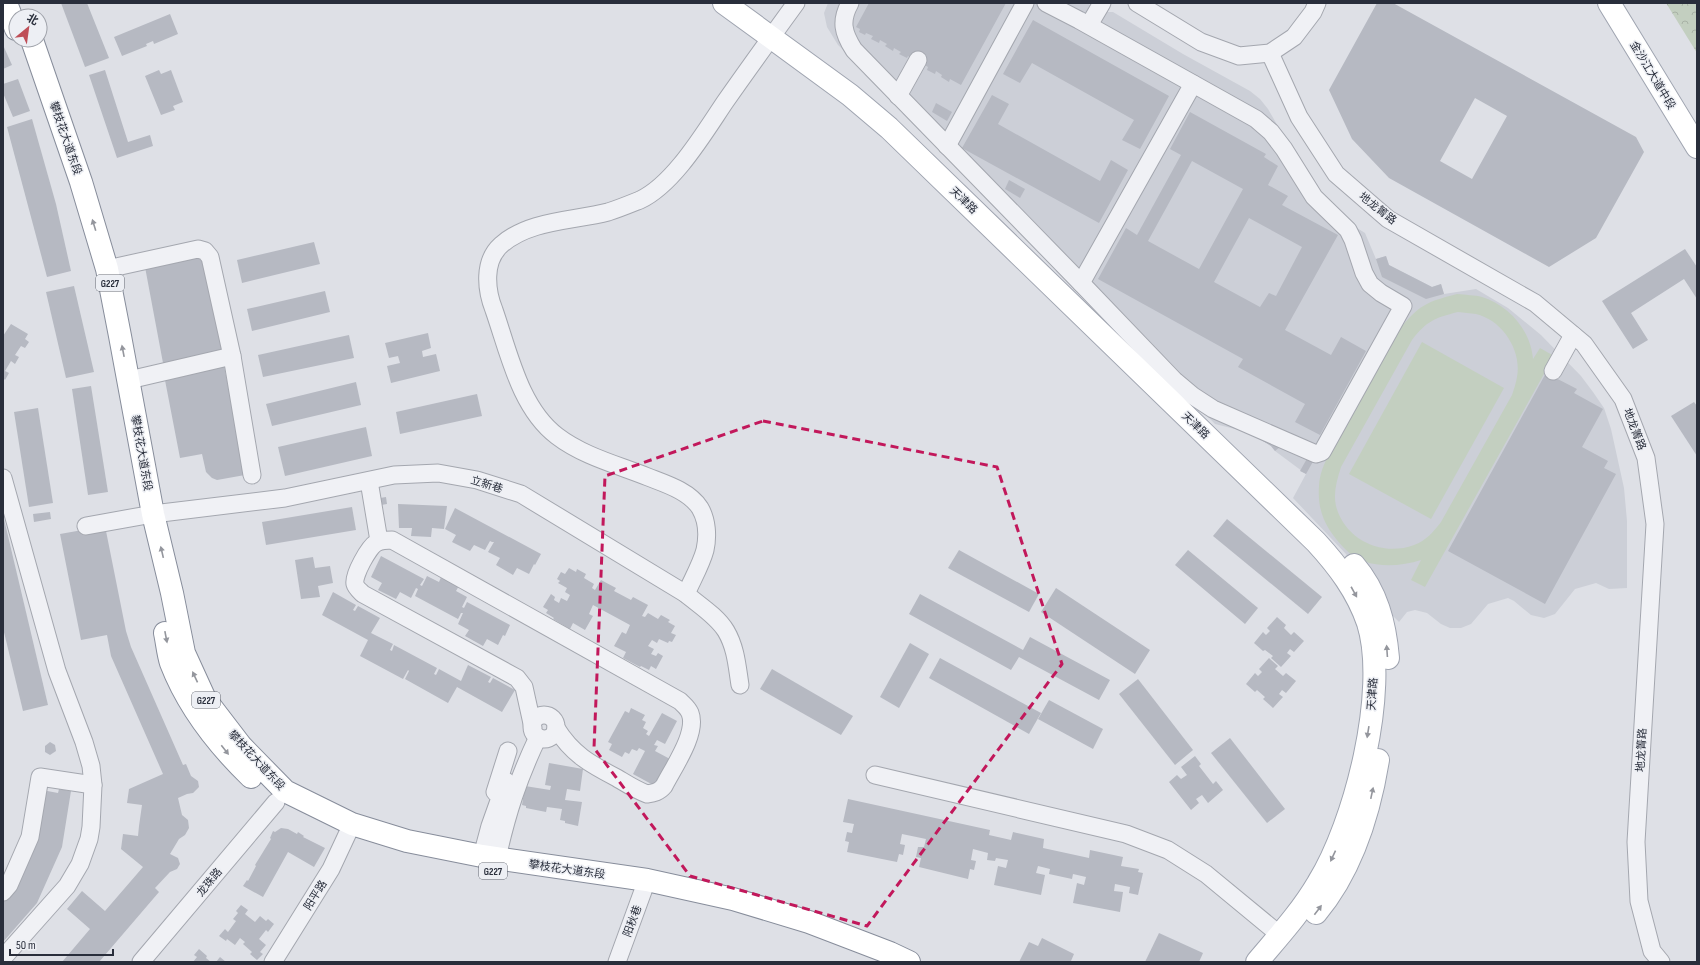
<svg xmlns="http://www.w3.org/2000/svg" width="1700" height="965" viewBox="0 0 1700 965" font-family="'Sofia Sans Condensed','Noto Sans SC',sans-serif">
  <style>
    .built { fill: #cccfd7 }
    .forest { fill: url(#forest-crowns) }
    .garden { fill: #c3cfc0; fill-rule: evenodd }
    .building { fill: #b6b9c2; fill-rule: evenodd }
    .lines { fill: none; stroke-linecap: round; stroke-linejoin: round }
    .minor-casing { stroke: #a4a7af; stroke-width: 19 }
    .major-casing { stroke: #9fa4b0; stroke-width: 24 }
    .highway-casing { stroke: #878d9b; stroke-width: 24 }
    .minor { stroke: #f0f1f5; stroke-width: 17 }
    .major { stroke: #fff; stroke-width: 22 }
    .highway { stroke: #fff; stroke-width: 22 }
    .oneway { fill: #94969d }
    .marked { fill: none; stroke: #c2185b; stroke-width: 3; stroke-dasharray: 8 5; stroke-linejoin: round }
    .labels { text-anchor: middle; stroke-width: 3; stroke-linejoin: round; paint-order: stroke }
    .shield { fill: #edeff4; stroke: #646872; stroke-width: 1 }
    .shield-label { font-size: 10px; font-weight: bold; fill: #292e3b }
    .street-label { font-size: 11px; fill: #292e3b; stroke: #edeff4 }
  </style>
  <defs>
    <pattern id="forest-crowns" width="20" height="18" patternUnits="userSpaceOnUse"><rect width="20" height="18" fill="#c3cfc0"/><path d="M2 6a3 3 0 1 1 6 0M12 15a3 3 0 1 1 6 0" fill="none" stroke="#a8b2a6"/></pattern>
  </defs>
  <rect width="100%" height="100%" fill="#dee0e6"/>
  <polygon class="built" points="828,3 1087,3 1102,12 1113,12 1183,54 1250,91 1260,99 1268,109 1304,171 1316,188 1349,223 1365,233 1376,259 1386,256 1389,265 1432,287 1441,284 1444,294 1476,289 1508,308 1541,335 1581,376 1593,392 1604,408 1611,429 1624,488 1627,521 1627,588 1609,589 1596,583 1575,589 1555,614 1544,618 1531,615 1514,601 1508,598 1488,604 1471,624 1461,628 1450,628 1441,624 1427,613 1415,610 1407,612 1399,622 1391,614 1381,591 1293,498 1306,474 1275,451 1271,446 1263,441 1243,431 1215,424 892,95 838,45 827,27 824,13"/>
  <polygon class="forest" points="1666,3 1697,3 1697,53"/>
  <g class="garden">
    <path d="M 1457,294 C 1465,295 1475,295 1482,297 C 1509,305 1531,331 1533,359 L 1540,348 L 1554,356 L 1425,587 L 1411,580 L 1421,560 C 1396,568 1363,569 1344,548 C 1327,530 1317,513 1319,486 C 1320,463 1338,440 1349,420 C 1365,390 1382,360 1399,330 C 1419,305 1426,302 1457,294 ZM 1458,312 C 1464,313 1470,313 1476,314 C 1502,320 1522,350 1517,377 C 1516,383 1514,389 1512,395 L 1441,522 C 1434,531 1426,541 1414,545 C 1382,557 1345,540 1336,506 C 1333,493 1337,480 1341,467 L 1412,340 C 1427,321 1434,318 1458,312 Z"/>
    <polygon points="1422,342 1504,388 1431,519 1349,474"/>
  </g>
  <g class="building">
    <polygon points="61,3 87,3 109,58 85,67"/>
    <polygon points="869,3 1006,3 961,85 950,79 949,82 941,77 942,75 936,71 935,74 927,70 928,67 925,65 926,64 912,57 911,58 908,56 907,58 899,54 901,52 894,48 893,51 885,46 887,44 880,40 879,43 871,39 873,36 866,33 865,35 859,32 860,29 856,27"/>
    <path d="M 1377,3 L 1393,3 L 1636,137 L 1644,152 L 1596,238 L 1549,267 L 1389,178 L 1352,139 L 1329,90 ZM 1475,98 L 1507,116 L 1472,179 L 1440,161 Z"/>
    <polygon points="170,14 178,34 154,44 153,41 146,44 147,46 122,56 114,37"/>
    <polygon points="1033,20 1169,96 1140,149 1122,140 1134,120 1032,63 1020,83 1003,74"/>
    <polygon points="3,45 12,65 3,69"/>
    <polygon points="105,70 128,142 150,135 153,146 117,158 89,75"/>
    <polygon points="159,70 161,74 171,70 183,102 173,106 175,110 161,115 145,76"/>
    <polygon points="18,79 30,111 13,117 3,93 3,84"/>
    <polygon points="992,95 1009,104 998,124 1100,181 1111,160 1128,170 1099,223 962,148"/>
    <polygon points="936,103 952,112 947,121 932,112"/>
    <path d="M 1190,112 L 1266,154 L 1264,157 L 1278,166 L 1268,185 L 1288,196 L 1282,205 L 1338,235 L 1285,330 L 1331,355 L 1341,337 L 1366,351 L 1320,435 L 1295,422 L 1305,404 L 1238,367 L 1243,359 L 1098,279 L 1126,228 L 1137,235 L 1181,155 L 1170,149 ZM 1192,161 L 1243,189 L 1199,269 L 1148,241 ZM 1249,218 L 1302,247 L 1276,296 L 1269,293 L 1260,307 L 1214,282 Z"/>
    <polygon points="32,119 56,204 71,271 47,277 7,127"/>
    <polygon points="1009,180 1025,189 1020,198 1005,189"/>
    <polygon points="314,242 320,264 242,283 237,260"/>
    <polygon points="1685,249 1697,267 1697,299 1684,279 1631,313 1648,340 1633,349 1602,301"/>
    <polygon points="204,256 222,352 163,363 145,267"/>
    <polygon points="1386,256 1389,265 1432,287 1441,284 1444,294 1426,299 1382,277 1376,259"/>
    <polygon points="74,286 94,372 66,378 46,292"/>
    <polygon points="325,291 330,312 252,331 247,309"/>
    <polygon points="11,324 28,334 25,339 29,342 25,348 21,346 15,355 19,357 15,364 11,361 5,371 9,373 5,380 3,378 3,336"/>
    <polygon points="428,333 431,348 422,351 423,357 436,354 440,371 391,383 387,366 400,363 398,356 389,358 385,343"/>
    <polygon points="349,335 354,358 263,377 258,355"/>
    <polygon points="224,365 245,475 217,480 212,478 206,472 202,454 180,458 164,375"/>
    <polygon points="1546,373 1577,389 1574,393 1603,409 1582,447 1608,461 1604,468 1616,474 1545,604 1448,551"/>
    <polygon points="356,382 361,405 272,426 266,404"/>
    <polygon points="91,386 108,492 88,495 72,389"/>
    <polygon points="477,394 482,416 400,434 396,412"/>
    <polygon points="1694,402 1697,406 1697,456 1671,416"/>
    <polygon points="38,408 53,503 29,507 14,412"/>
    <polygon points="366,427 372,456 285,476 278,447"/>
    <polygon points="1266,436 1280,447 1275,451 1271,446 1263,441"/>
    <polygon points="1309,455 1315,458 1306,474 1300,471"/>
    <polygon points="386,497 387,504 381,505 380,498"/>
    <polygon points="398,504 447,506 444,529 432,528 431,537 411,536 412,528 399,528"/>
    <polygon points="352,507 356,530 266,545 262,522"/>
    <polygon points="455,508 541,554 535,565 534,564 529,574 517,568 513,575 496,565 500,558 488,552 494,542 492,542 490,541 485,550 474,545 470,551 452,542 456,535 445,529"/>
    <polygon points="50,512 51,519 34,522 33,514"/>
    <polygon points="4,519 48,705 23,711 3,628"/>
    <polygon points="1227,519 1322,597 1308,614 1213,536"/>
    <polygon points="105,526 126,631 131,647 183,765 186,764 191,776 198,781 199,787 193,793 187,794 178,798 182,815 188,820 189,828 185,835 179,839 170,854 178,858 180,864 177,869 170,872 155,888 159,892 99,962 62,962 90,929 67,909 82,891 105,911 143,867 121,849 123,834 138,836 139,826 142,805 127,803 129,789 163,774 111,656 107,635 81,640 60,534"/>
    <polygon points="959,550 1039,594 1029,612 948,568"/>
    <polygon points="1188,550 1258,608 1245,624 1175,565"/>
    <polygon points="381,556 424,579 420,585 422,586 427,576 439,582 442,575 460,584 456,591 467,597 462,607 464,608 467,602 510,625 505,636 503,635 498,645 487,639 483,646 465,636 469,630 458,624 463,613 461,613 458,619 415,596 418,589 416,588 411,598 400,592 396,599 378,590 382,583 371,577"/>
    <polygon points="313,557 315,568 330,566 333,583 318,586 320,597 301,599 295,560"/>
    <polygon points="569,568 576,572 577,569 586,574 584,578 594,584 592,588 595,590 601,580 616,588 614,591 631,600 633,597 648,605 642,616 645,617 648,613 658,619 661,615 670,620 668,622 675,626 671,633 676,635 672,642 669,641 668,643 659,639 657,643 652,640 648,646 654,649 651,654 656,656 658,653 663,656 656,669 651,666 649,670 641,666 640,667 623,658 626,652 614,646 622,632 626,634 630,625 593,605 589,614 593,616 585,630 573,623 570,629 553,619 554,618 546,613 548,610 543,607 551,594 555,597 554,600 559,603 561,598 567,601 570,595 565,592 567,588 558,583 560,581 557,579 561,572 565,574"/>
    <polygon points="1056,588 1150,650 1135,674 1041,612"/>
    <polygon points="333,592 356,605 353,610 355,611 358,606 380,618 371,633 393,644 390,650 392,651 394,645 437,668 434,674 436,675 439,669 461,681 468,665 491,677 488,682 490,683 493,678 515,690 502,712 457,687 448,703 405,679 409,671 408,670 403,679 360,656 368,640 322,615"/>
    <polygon points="920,594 1023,650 1030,637 1110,680 1099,700 1019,657 1011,670 909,614"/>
    <polygon points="1277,617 1286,625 1284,628 1291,635 1294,632 1304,641 1294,652 1290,649 1287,653 1291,656 1281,667 1271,658 1273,656 1265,650 1263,651 1254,643 1263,632 1266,635 1270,631 1267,628"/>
    <polygon points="910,643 929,654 899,708 880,697"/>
    <polygon points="940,658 1041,713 1029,734 929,678"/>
    <polygon points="1269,658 1278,666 1275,669 1283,676 1286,673 1296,681 1286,693 1282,690 1279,694 1283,697 1273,708 1263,699 1265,697 1257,690 1255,692 1246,684 1255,673 1258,676 1262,672 1259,669"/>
    <polygon points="772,669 853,716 841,735 760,689"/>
    <polygon points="1138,679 1193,750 1175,765 1119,694"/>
    <polygon points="1049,700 1103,729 1093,749 1038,719"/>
    <polygon points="631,708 645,715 642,720 646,722 643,728 648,731 646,734 649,736 662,713 677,721 665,744 657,740 654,745 658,746 655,751 670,759 655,786 633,774 645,751 639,748 637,751 632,749 629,754 625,752 622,757 609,750 612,744 608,742 625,711 629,713"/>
    <polygon points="1230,738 1285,809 1267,823 1211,753"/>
    <polygon points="50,742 55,745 56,751 50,755 45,752 45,746"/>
    <polygon points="1195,756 1201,764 1199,766 1213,784 1216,781 1223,790 1208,803 1202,795 1196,799 1199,803 1191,810 1169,782 1177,775 1181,779 1187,775 1181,767"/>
    <polygon points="549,763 583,769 580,791 567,789 565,800 582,802 578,826 565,823 565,821 560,820 562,809 547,807 546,812 526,808 526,806 522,805 525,786 550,790 551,786 545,785"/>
    <polygon points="59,789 71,791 62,847 37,903 3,942 3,898 42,790 58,793"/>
    <polygon points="848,799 990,830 989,835 1011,840 1013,832 1044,839 1043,848 1089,858 1090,850 1123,857 1121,866 1139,869 1138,872 1143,873 1138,895 1129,893 1130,887 1115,884 1114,891 1123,892 1120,912 1073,903 1077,883 1084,885 1086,877 1073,874 1072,879 1049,874 1050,869 1038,866 1036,873 1045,875 1041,895 994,885 998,866 1006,868 1008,860 996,858 995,861 987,860 988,853 973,849 971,860 976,861 974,870 970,869 968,879 919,867 921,858 916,857 918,847 924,847 926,839 902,834 900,844 905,845 903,855 899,854 897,862 847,852 849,842 845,841 847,832 852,833 854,824 843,822"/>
    <polygon points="281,828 288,829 297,834 298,832 304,836 303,837 325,848 314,867 288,852 263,897 243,886 247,880 248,881 256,866 255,865 271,839 270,838 273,831 275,832"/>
    <polygon points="241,905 248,910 245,914 255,922 260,916 266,921 268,919 274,924 268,932 266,930 259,939 266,945 260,952 263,954 257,960 250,954 252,952 243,944 245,942 240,938 235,945 227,939 226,941 219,936 225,929 228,932 236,921 233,919 238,913 236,911"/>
    <polygon points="1159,933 1203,953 1199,962 1145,962"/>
    <polygon points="1042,938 1074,954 1071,961 1073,962 1019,962 1029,942 1038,946"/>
    <polygon points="199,949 207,956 206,958 211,962 193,962 197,957 194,955"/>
    <polygon points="220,957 226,962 216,962"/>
  </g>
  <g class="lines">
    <g class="minor-casing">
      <g id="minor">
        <path d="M 850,3 C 840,21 843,33 854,50 L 1081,283 L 1174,380 L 1193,396 L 1213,409 L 1316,454 L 1322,452 L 1403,306 L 1381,293 L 1370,284 L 1364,273 L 1353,240 L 1348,230 L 1314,197 L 1284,149 L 1271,132 L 1256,119 L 1079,20 L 1046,3"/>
        <polyline points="1137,3 1201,42 1239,56 1270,53 1294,37 1313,12 1317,3"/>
        <polyline points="1089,25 1102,3"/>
        <polyline points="1270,53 1299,117 1336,174 1388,219 1535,303 1584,344 1623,399 1646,458 1655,524 1636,842 1639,901 1652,951 1661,962"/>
        <polyline points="898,96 918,60"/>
        <polyline points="947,146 1025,3"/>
        <polyline points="107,269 198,249 205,251 210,257 232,356 252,475"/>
        <polyline points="1081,283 1193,84"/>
        <polyline points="1553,371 1573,335"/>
        <polyline points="129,380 232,356"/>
        <polyline points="3,478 57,671 84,742 91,766 93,785 91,827 89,839 80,864 67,886 3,958"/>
        <polyline points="369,481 379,541"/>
        <path d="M 86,526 L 153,514 L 285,498 L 394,475 L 438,473 L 477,480 L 521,494 L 686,594 C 699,605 717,616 726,631 C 736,648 737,666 740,685"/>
        <path d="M 686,594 C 692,580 701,565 705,550 C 708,536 707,520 700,508 C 689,491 666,484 648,477 C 618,465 583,456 557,436 C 520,408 509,353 494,310 C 486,290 483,261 501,245 C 529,220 573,221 608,212 C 618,209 630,204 640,200 C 674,184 704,133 725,102 C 748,69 772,36 796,3"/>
        <circle cx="544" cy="727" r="12"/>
        <path d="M 533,728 L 524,687 L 517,678 L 363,594 C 360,591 356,588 355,584 C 353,575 369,547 376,543 C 381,540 387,540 392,540 L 680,701 C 684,705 688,708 690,713 C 698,733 673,768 664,786 C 659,792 654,793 647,794 C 636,790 627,784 617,778 C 590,764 572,754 556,728"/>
        <polyline points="875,775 1126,834 1168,850 1206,874 1280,935"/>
        <polyline points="495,792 508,751"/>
        <polyline points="482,856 490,826 506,781"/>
        <path d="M 497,858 C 507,813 518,779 538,737"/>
        <polyline points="3,892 9,885 30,837 40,777 93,785"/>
        <polyline points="141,962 276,802"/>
        <polyline points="273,962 331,869 352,824"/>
        <polyline points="617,962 647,880"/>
      </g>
    </g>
    <g class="major-casing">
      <g id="major">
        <path d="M 724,3 L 850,95 L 889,128 L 1316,542 C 1338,566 1357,591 1368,623 C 1389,690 1355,824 1318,883 C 1301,912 1278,937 1257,962"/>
        <polyline points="1609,3 1697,147"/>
        <path d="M 1354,565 C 1377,592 1385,623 1388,658"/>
        <path d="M 1316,913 C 1352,870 1369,815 1378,760"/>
      </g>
    </g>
    <g class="highway-casing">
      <g id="highway">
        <polyline points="6,3 16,29"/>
        <polyline points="32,40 81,182 107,269 120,336 153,514 172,593 184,653 205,699 241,746 285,791 352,824 407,841 482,856 647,880 733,899 809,922 890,953 909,962"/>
        <path d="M 165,633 C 167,642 168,654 171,663 C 188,707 218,745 251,777"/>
      </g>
    </g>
    <use href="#minor" class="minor"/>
    <use href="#major" class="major"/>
    <use href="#highway" class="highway"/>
  </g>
  <defs><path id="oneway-solid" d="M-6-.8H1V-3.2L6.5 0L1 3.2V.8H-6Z"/></defs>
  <g class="oneway">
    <use href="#oneway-solid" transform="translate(94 225) rotate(-107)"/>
    <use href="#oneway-solid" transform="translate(123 351) rotate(-101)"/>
    <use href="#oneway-solid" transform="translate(162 552) rotate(-103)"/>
    <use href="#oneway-solid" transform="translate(1354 592) rotate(61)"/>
    <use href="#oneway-solid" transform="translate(166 637) rotate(79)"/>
    <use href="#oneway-solid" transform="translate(1387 651) rotate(-94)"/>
    <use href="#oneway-solid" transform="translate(195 677) rotate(-115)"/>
    <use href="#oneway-solid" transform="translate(1368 732) rotate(99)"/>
    <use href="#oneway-solid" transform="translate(225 750) rotate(52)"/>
    <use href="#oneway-solid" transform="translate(1372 793) rotate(-78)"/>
    <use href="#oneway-solid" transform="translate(1333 856) rotate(115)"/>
    <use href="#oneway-solid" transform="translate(1318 910) rotate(-53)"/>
  </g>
  <path class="marked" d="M 763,421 L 997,467 L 1062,664 L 867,926 L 690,876 L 594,748 L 605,476 Z"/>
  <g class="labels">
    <g class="shield">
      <rect x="96" y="275" width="28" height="16" rx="3"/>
      <rect x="192" y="692" width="28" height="16" rx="3"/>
      <rect x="479" y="863" width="28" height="16" rx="3"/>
    </g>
    <g class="shield-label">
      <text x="110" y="287">G227</text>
      <text x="206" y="704">G227</text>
      <text x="493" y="875">G227</text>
    </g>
    <g class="street-label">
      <text transform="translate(1653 75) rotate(59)" y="4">金沙江大道中段</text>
      <text transform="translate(66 138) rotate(71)" y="4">攀枝花大道东段</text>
      <text transform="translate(964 200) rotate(44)" y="4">天津路</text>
      <text transform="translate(1378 208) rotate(38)" y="4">地龙箐路</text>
      <text transform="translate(1196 425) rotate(44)" y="4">天津路</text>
      <text transform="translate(1635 429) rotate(69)" y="4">地龙箐路</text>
      <text transform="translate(142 453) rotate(80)" y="4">攀枝花大道东段</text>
      <text transform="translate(487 484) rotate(17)" y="4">立新巷</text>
      <text transform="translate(1372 694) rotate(-86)" y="4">天津路</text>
      <text transform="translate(1641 750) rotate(-87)" y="4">地龙箐路</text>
      <text transform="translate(257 760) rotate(47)" y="4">攀枝花大道东段</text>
      <text transform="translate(567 869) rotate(8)" y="4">攀枝花大道东段</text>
      <text transform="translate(209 882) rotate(-50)" y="4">龙珠路</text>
      <text transform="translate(315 895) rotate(-58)" y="4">阳平路</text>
      <text transform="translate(632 921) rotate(-70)" y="4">阳秋巷</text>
    </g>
  </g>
  <rect width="1700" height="965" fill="none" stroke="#292e3b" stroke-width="8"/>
  <g transform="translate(28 28) rotate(29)"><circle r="19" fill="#edeff4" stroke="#9fa2aa"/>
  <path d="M0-3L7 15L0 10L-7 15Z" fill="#bf4f58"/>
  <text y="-6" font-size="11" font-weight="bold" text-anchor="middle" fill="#292e3b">北</text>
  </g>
  <path d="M10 949v6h103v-6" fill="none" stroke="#292e3b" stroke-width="2"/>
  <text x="16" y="949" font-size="12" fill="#292e3b" stroke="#edeff4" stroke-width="3" paint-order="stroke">50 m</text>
</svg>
